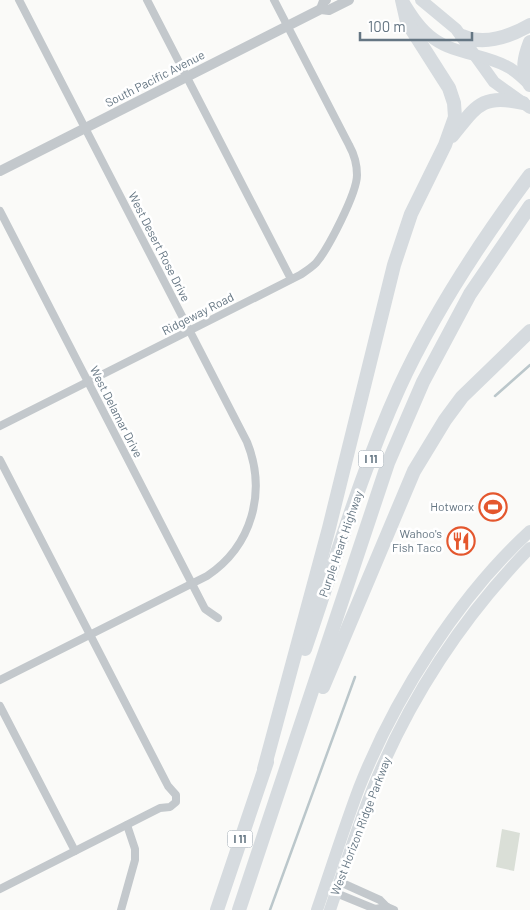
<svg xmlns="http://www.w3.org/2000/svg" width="530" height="910" viewBox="0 0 530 910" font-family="Barlow,sans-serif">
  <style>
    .green { fill: #dadfd7 }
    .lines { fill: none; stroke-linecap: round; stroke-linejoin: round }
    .stream { stroke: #bbc7cb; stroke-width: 2.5 }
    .minor { stroke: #c3c8cc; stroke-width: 8 }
    .tertiary { stroke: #c3c8cc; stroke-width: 10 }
    .primary { stroke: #d6dbdf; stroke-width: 12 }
    .motorway { stroke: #d6dbdf; stroke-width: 14 }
    .labels { text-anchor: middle; stroke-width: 5; stroke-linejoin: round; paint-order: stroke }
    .shield { fill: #fff; stroke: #939fa8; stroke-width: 1 }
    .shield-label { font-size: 11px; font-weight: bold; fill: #657683 }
    .street-label { font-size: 12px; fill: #657683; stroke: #fff }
    .poi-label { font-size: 12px; fill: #657683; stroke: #fff; text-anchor: end }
  </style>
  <rect width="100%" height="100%" fill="#fafaf8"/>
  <polygon class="green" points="502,829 520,833 514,871 496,867"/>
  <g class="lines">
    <g class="stream">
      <polyline points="495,396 530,365"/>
      <polyline points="270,910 355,677"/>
    </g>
    <g class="minor">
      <polyline points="147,0 291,279"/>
      <polyline points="0,211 205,609 218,618"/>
      <path d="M 0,426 L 300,275 C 306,271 311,268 316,263 C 328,249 357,193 357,175 C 357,164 354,154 349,145 L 274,0"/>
      <polyline points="0,460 168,786 176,795 176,802 170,807 160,808 0,889"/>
      <path d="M 0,680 L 207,576 C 252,546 267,492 247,442 L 19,0"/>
      <polyline points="0,706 75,851"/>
      <polyline points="340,882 380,900 387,907 394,910"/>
      <polyline points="336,893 375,909 387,907"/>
      <polyline points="121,910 135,860 135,849 127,825"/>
    </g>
    <g class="tertiary">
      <polyline points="321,9 324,1 326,0"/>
      <polyline points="0,171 321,9 329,10 349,0"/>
    </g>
    <g class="primary">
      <polyline points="421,0 456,29 494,82 530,108"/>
      <path d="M 404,3 C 412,16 421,30 434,39 C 455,54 483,54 506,66 C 515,70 523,78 530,85"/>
      <path d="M 317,910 C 331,869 344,828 359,788 C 395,697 458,597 530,531"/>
      <path d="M 330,910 C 344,869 357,828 373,788 C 409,699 463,616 530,548"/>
    </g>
    <g class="motorway">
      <path d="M 462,36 C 485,46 509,37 530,25"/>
      <path d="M 530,42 C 524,58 521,69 530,85"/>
      <path d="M 452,136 C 476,107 481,93 523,103"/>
      <path d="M 305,649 C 335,562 361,472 399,388 C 434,312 480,242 530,175"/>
      <polyline points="323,687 414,471 445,420 462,397 530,331"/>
      <polyline points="264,769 329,528 394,265 411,214 445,145 455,117 454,103 449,88 407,22 402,0"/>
      <polyline points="217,910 267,762"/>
      <polyline points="239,910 388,463 423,382 470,294 530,206"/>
    </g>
  </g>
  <defs>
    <g id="stadium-ring" transform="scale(1.4375)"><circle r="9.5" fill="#fff" stroke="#e4572e" stroke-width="1.5"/><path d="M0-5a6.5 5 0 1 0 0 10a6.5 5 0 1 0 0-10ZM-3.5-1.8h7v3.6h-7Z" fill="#e4572e"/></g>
    <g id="restaurant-ring" transform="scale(1.4375)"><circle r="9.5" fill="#fff" stroke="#e4572e" stroke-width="1.5"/><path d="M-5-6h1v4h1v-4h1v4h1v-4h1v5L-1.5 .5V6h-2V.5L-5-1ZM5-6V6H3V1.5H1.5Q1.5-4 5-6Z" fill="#e4572e"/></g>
  </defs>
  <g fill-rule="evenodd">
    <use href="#stadium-ring" x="493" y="507"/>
    <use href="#restaurant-ring" x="461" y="541"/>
  </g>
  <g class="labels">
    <g class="shield">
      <rect x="358.5" y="450.5" width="25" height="17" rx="4"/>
      <rect x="227.5" y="830.5" width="25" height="17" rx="4"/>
    </g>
    <g class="shield-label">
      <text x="371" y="463">I 11</text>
      <text x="240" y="843">I 11</text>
    </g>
    <g class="street-label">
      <text transform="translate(155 79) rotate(-27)" y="4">South Pacific Avenue</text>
      <text transform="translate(159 247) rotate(63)" y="4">West Desert Rose Drive</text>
      <text transform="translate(198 314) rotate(-27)" y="4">Ridgeway Road</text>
      <text transform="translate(116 412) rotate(63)" y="4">West Delamar Drive</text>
      <text transform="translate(341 544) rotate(-71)" y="4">Purple Heart Highway</text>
      <text transform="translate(361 826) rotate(-69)" y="4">West Horizon Ridge Parkway</text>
    </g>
    <g class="poi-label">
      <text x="474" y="511">Hotworx</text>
      <text x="442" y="538">Wahoo's<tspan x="442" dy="14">Fish Taco</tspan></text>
    </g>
  </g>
  <path d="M360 32v8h112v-8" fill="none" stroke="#657683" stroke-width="2.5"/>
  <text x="368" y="32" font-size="15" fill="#657683" stroke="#ffffff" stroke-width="4" paint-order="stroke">100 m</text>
</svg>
